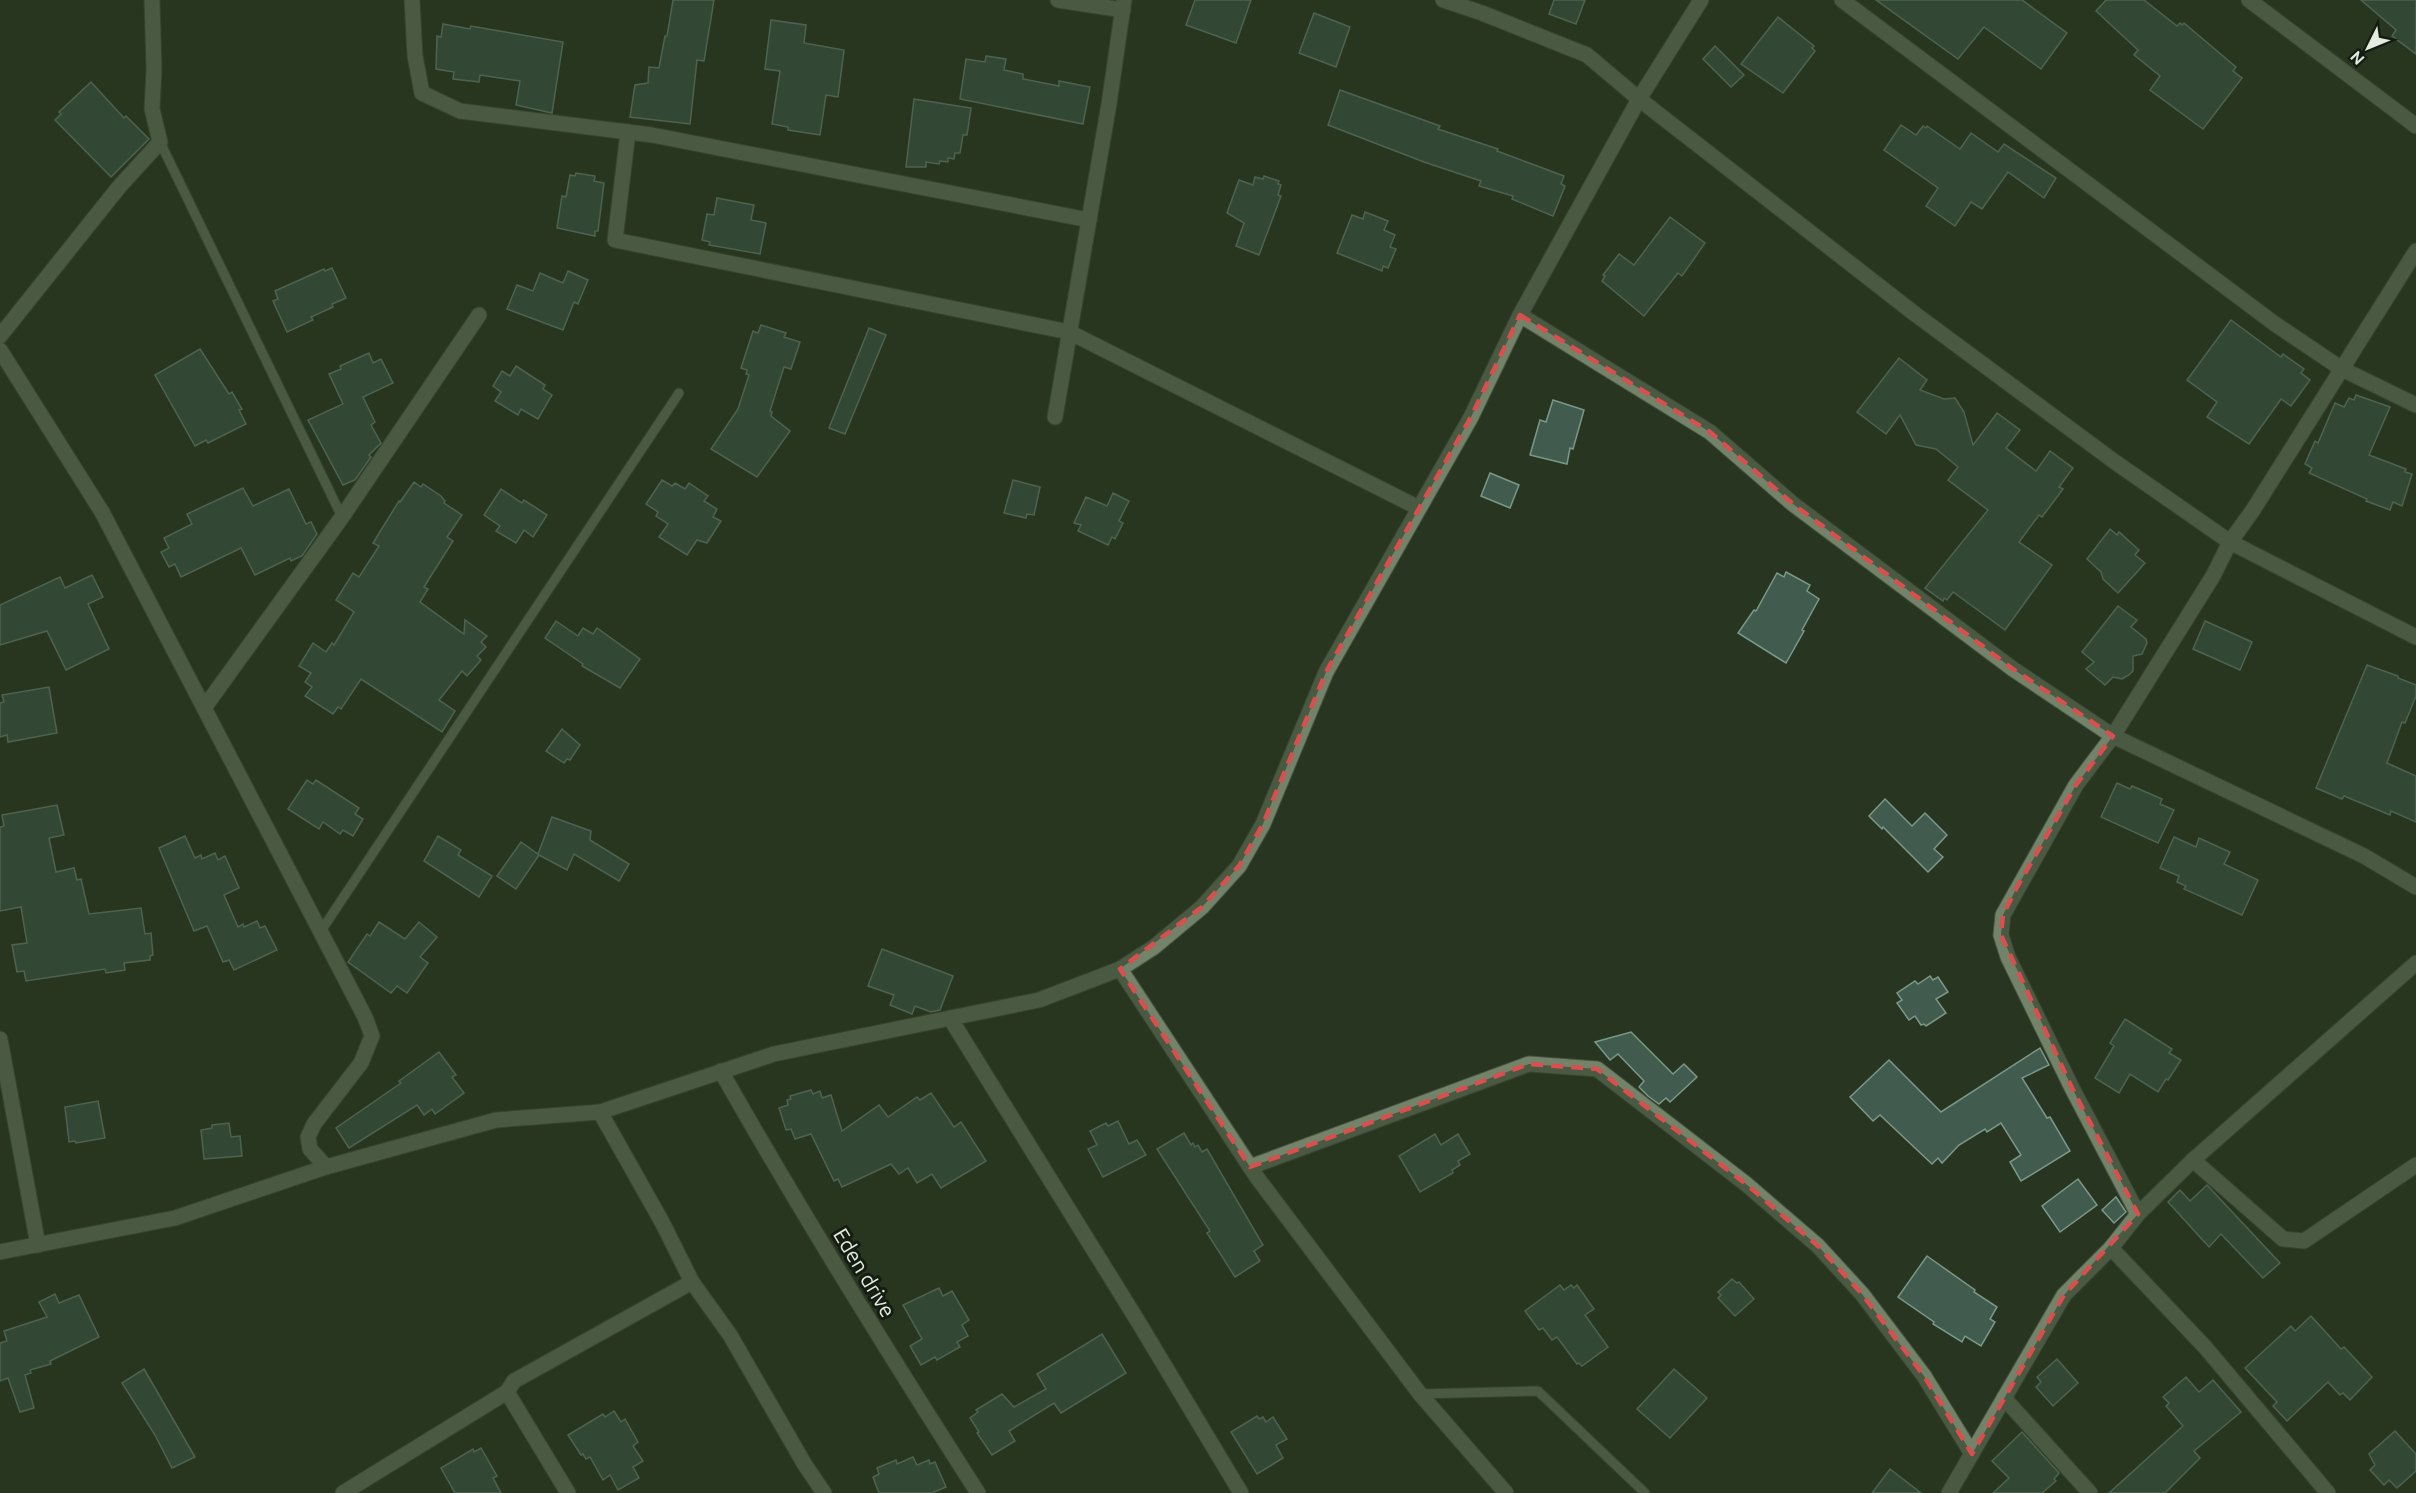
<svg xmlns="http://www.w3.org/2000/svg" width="2416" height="1493" viewBox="0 0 2416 1493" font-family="Ubuntu,sans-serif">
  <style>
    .building { fill: #415c4e; stroke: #7a9888; stroke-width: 1.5 }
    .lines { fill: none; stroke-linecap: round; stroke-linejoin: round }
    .lane-casing { stroke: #485441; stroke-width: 11 }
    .street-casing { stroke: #485441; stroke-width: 17 }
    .lane { stroke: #73836a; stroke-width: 9 }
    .street { stroke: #73836a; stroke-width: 15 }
    .marked { fill: none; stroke: #d94f4d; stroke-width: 4.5; stroke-dasharray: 12 8; stroke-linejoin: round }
    .labels { text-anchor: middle; stroke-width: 6; stroke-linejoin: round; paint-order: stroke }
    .street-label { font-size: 21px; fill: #e3ecdf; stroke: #151c12 }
  </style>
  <rect width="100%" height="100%" fill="#283621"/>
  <g class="building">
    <polygon points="673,0 714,0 704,61 697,60 690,124 630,117 635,85 648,83 649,67 659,68 665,36 667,36"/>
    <polygon points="1195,0 1251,0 1236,43 1186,25"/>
    <polygon points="1554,0 1585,0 1576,24 1549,14"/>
    <polygon points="1876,0 2022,0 2067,33 2041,69 1984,27 1958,59"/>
    <polygon points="2106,0 2144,0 2177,26 2180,23 2182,25 2184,23 2236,67 2233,71 2242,78 2203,129 2150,90 2160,76 2134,55 2138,50 2096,11"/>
    <polygon points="2361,0 2416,0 2416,54 2392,36 2396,30"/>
    <polygon points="1314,13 1350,27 1336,67 1299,53"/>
    <polygon points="1778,17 1814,46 1812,48 1815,51 1783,93 1741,64"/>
    <polygon points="771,20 806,25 804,43 844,50 838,97 826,95 820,135 788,130 788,127 772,124 780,71 765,69"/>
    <polygon points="443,24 470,29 471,26 563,42 552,113 516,105 520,81 480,75 479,82 453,79 454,72 436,69 437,36 441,37"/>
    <polygon points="1715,46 1744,75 1731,87 1703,59"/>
    <polygon points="986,56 1006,59 1004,70 1023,74 1023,79 1059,86 1059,81 1090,87 1083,124 960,99 966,59 985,62"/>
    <polygon points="91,82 124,118 126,116 149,139 111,177 55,120 61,114 59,112"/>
    <polygon points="1340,90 1440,126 1438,129 1498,149 1497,151 1564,176 1561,184 1565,186 1553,216 1512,199 1513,196 1479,186 1481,181 1424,162 1328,125"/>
    <polygon points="914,99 971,108 967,135 963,135 960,153 955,153 954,159 948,158 948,162 940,161 939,164 926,162 926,167 906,167"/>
    <polygon points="1901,125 1916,135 1923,126 1926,128 1927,126 1960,149 1971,133 1998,152 2004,144 2056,178 2044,198 2008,172 1982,209 1971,202 1955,226 1926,206 1938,188 1884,150"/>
    <polygon points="576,173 595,176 594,181 604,183 598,231 595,231 595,236 557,228 562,196 566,197 570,175 575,176"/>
    <polygon points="1264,176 1279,181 1278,184 1281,185 1278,195 1281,196 1259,255 1236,246 1244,223 1227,213 1239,180 1253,185 1255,177 1263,179"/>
    <polygon points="717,198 754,205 751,220 766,223 760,254 709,245 710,242 702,240 707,214 714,215"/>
    <polygon points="1365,212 1388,221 1384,230 1395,235 1390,247 1396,249 1388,268 1383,266 1382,271 1337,253 1352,215 1363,219"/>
    <polygon points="1670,217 1705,243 1682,276 1678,273 1644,316 1602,281 1605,276 1603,275 1619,254 1634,265"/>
    <polygon points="332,268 346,298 332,304 333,307 311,317 313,320 287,332 273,301 278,299 275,291 324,269 325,271"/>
    <polygon points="568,271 588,280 578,304 574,302 563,330 507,309 517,285 533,291 540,273 563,283"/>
    <polygon points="2231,320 2281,357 2283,354 2304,369 2301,373 2310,380 2291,406 2281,399 2249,444 2207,417 2217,402 2187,380"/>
    <polygon points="761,325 786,333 784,337 800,342 791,369 784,367 770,411 772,412 771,416 790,431 757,477 711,449 738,409 749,375 746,374 747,370 741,368 753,331 758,333"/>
    <polygon points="869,328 886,335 845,434 829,428"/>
    <polygon points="200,349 229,394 232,392 242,409 239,410 246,424 208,443 206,440 195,446 155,375"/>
    <polygon points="369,353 373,363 381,359 393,383 363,397 375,422 371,425 381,443 369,455 371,457 355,480 343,485 308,420 343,404 329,374 341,369 340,366"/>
    <polygon points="1899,358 1927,380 1920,390 1944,399 1955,398 1964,412 1973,445 1997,413 2020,430 2006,448 2036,471 2050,451 2073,468 2059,487 2063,489 2042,517 2039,515 2019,542 2052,565 2005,630 1953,592 1947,600 1944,598 1943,601 1925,588 1988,510 1948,480 1958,467 1936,449 1916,445 1900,415 1886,434 1857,412"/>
    <polygon points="516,366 545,385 543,389 552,395 538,419 521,409 518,415 495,401 501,392 493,386 502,371 510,376"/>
    <polygon points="2356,395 2390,407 2369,455 2406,469 2405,472 2412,474 2402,506 2393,502 2390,510 2366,501 2367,499 2309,473 2312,468 2305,464 2315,441 2318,443 2335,403 2344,407 2349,398 2354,400"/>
    <polygon points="1553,400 1584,410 1573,449 1570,448 1567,464 1530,455 1540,420 1546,422"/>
    <polygon points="1490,473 1519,485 1510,508 1481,496"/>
    <polygon points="662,480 672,486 675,483 685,489 689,483 708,496 704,501 717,509 713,517 721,521 707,543 697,540 687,555 659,537 668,524 656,516 658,512 646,504"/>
    <polygon points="1013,480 1040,487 1034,515 1027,514 1026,518 1004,513"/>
    <polygon points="414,482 421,487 423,484 441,496 445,501 444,503 462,515 447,537 453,541 424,587 428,589 420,602 464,634 465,620 487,636 481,642 486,647 477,656 481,660 467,676 462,671 439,700 455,711 442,732 361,679 341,709 338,707 333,714 305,696 312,687 305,682 311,673 299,666 313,643 326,652 332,643 334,645 354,612 336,600 353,573 359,577 379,546 373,543 399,501 400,502"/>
    <polygon points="243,488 253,506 289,489 306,524 311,522 317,534 302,556 291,561 290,558 255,575 241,548 181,577 175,564 169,567 161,552 169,548 164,538 192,524 187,514"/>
    <polygon points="501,489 522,503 524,500 547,515 533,537 524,530 516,543 496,531 500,526 484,515"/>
    <polygon points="1113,493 1129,501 1119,521 1123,523 1115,539 1112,537 1108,545 1078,531 1081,525 1074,523 1086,497 1107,506"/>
    <polygon points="2110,529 2117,535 2119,532 2139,550 2135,555 2145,563 2118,593 2103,579 2101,572 2087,559"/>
    <polygon points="1786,572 1810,585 1807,591 1819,599 1802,630 1804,631 1786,663 1738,633 1754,610 1756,611 1777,573 1784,577"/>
    <polygon points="92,575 103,597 88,604 109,649 66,670 47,631 0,645 0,605 60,577 65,588"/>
    <polygon points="2118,606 2137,620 2131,627 2146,639 2147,643 2142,654 2133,656 2133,671 2129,675 2122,679 2113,677 2105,685 2086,669 2094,662 2082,652"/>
    <polygon points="556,621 578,636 583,628 593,634 597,628 640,659 620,688 582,666 583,664 545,638"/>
    <polygon points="2205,621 2252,642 2240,670 2193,649"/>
    <polygon points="2367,665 2398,676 2398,678 2416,685 2416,696 2405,723 2402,722 2387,763 2416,776 2416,822 2391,811 2390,815 2344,796 2342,799 2316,788"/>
    <polygon points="49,687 57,733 8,742 7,735 0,737 0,703 4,702 2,695"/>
    <polygon points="562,729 580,745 570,760 567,759 564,763 546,751"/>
    <polygon points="307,780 313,784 316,780 359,808 355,814 363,819 353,836 343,830 340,834 323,822 319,829 288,809"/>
    <polygon points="2117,783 2130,789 2132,786 2162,799 2160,804 2174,810 2158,843 2101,817"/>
    <polygon points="1885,799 1912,826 1925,813 1947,835 1934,849 1943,857 1928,872 1883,827 1882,829 1869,816"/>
    <polygon points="57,805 64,835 49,838 56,872 74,868 77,880 81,879 89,914 141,908 145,934 151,933 153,955 150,956 150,960 124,963 125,970 106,973 105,969 26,981 24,971 17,972 12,945 27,943 21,907 0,911 0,827 4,826 2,815"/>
    <polygon points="552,817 591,831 590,840 629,864 619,881 574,854 567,870 539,855 516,889 497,876 521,842 538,854"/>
    <polygon points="185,836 195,858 201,855 202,859 215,853 218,860 225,856 239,888 224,895 238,927 243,924 244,927 257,921 260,928 265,926 277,950 234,970 229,960 223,962 207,926 194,931 159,848"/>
    <polygon points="438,836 461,850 458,855 492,876 479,897 424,861"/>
    <polygon points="2174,837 2196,847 2199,838 2230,852 2224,864 2258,880 2242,915 2184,889 2186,886 2177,882 2179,876 2160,868"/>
    <polygon points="379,922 405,939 419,922 437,937 420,957 428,963 407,993 397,986 391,993 348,962 367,934 370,936"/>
    <polygon points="882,949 953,976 940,1010 931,1012 915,1006 912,1014 890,1005 894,995 868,986"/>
    <polygon points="1930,976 1933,980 1938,977 1948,992 1936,999 1946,1013 1926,1026 1924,1024 1921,1025 1915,1016 1909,1020 1897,1003 1902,1000 1897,993 1915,981 1918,984"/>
    <polygon points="2125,1019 2172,1049 2169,1053 2181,1060 2168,1080 2166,1079 2158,1092 2130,1074 2119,1093 2095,1078 2114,1046 2110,1043"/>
    <polygon points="1631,1032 1673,1074 1684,1064 1697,1077 1670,1102 1666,1098 1659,1104 1648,1096 1639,1087 1644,1081 1618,1054 1610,1060 1595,1042"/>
    <polygon points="2040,1048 2049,1065 2022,1078 2047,1118 2050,1117 2070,1151 2021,1181 2010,1162 2021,1155 2001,1123 1987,1132 1985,1129 1959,1145 1942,1163 1938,1158 1932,1164 1880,1115 1873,1121 1850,1097 1889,1060 1941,1112"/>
    <polygon points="439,1052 456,1075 452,1077 464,1093 435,1114 432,1109 424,1115 417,1105 349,1148 336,1128 401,1083 399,1081"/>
    <polygon points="811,1090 813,1094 820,1091 822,1098 831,1095 842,1131 879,1105 888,1117 917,1097 920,1100 931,1093 954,1127 961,1122 986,1161 941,1188 932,1174 917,1183 908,1168 899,1174 891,1164 842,1187 838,1179 834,1181 811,1134 795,1139 791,1129 786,1130 779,1108 788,1105 787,1100 791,1099 790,1096"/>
    <polygon points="98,1101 105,1138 76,1143 75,1141 69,1142 65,1107"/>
    <polygon points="1118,1121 1129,1144 1137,1140 1146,1155 1103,1177 1088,1149 1097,1145 1090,1131 1106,1123 1108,1126"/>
    <polygon points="229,1123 231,1137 240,1136 242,1156 204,1159 201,1130 212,1128 212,1125"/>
    <polygon points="1184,1133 1191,1145 1193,1143 1195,1147 1198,1145 1202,1152 1207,1149 1263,1245 1254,1251 1260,1261 1235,1277 1207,1233 1210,1231 1157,1149"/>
    <polygon points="1435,1134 1441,1145 1458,1134 1470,1154 1458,1161 1460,1165 1452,1170 1453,1173 1420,1192 1399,1156"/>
    <polygon points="2078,1179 2097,1205 2060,1232 2042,1206"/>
    <polygon points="2207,1185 2280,1263 2263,1278 2221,1234 2209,1247 2168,1202 2180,1190 2190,1201"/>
    <polygon points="2116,1197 2126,1212 2114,1223 2102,1210"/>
    <polygon points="1927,1256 1975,1290 1974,1292 1997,1307 1990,1319 1995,1322 1981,1346 1965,1336 1962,1342 1933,1324 1934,1322 1898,1297"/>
    <polygon points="1732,1279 1737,1283 1739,1282 1754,1299 1735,1316 1718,1298 1721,1295 1718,1292"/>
    <polygon points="1560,1285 1564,1290 1571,1285 1574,1288 1577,1285 1594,1309 1585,1315 1608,1347 1582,1366 1579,1363 1577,1364 1557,1337 1552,1340 1543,1328 1539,1330 1525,1311"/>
    <polygon points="939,1288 943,1296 952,1291 969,1320 962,1325 968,1336 957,1342 960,1347 937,1360 935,1357 921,1365 910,1346 922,1339 903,1305"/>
    <polygon points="55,1294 59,1303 79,1295 99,1337 50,1361 51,1364 30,1370 31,1373 25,1375 34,1408 20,1412 8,1378 0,1381 0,1343 7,1341 4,1331 47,1317 39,1302"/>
    <polygon points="2311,1316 2341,1349 2344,1347 2372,1377 2350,1400 2343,1393 2340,1395 2328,1382 2287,1421 2273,1406 2277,1402 2245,1368 2291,1326 2295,1331"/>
    <polygon points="1102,1334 1126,1373 1061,1413 1054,1403 1009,1431 1015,1441 992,1455 977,1433 979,1432 970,1418 978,1412 976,1410 1002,1394 1014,1407 1046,1389 1037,1374"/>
    <polygon points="2057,1359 2078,1383 2053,1406 2036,1387 2041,1382 2037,1377"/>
    <polygon points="144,1369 195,1457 172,1468 155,1435 122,1383"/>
    <polygon points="1674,1369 1707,1398 1670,1438 1637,1409"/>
    <polygon points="2186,1377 2199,1392 2213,1380 2241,1412 2194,1451 2200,1458 2165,1493 2109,1493 2183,1426 2166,1406 2169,1403 2163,1397"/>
    <polygon points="614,1411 621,1422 625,1419 638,1442 633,1446 643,1461 633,1467 639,1478 618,1490 610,1475 603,1480 590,1457 586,1459 583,1454 581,1455 568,1435 603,1414 605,1417"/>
    <polygon points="1257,1416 1259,1419 1263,1417 1266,1422 1273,1417 1287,1439 1276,1445 1283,1458 1257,1474 1231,1432"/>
    <polygon points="2395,1431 2416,1454 2416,1471 2397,1488 2389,1480 2384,1485 2370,1470 2375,1465 2369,1454"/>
    <polygon points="2022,1432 2059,1473 2054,1479 2056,1481 2042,1493 1993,1493 2009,1478 1992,1461"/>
    <polygon points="481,1448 497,1476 493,1478 501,1493 455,1493 441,1468 473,1449 474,1452"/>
    <polygon points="913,1457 917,1465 929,1460 930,1464 935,1462 946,1487 932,1493 879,1493 873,1477 879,1474 877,1468 896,1460 897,1464"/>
    <polygon points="1890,1469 1921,1493 1872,1493"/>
  </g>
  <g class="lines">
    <g class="lane-casing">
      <g id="lane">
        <polyline points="160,142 342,517"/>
        <polyline points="321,931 679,393"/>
        <polyline points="1420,1394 1538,1391 1645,1493"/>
      </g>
    </g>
    <g class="street-casing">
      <g id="street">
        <polyline points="412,0 415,56 422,93 460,111 652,135 1089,220"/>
        <polyline points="1058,0 1123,10"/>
        <polyline points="1443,0 1482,13 1587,55 1639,99 1915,314 2115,462 2230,542 2416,637"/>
        <polyline points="1842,0 2275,324 2342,369 2416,405"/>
        <polyline points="2249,0 2416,126"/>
        <polyline points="628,132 615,240 1069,332 1419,508"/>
        <polyline points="1520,315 1710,432 1793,504 2013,669 2113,736 2364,856 2416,887"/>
        <polyline points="0,336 119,187 160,142 152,109 154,69 152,0"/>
        <polyline points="0,350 102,512 365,1017 372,1036 361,1063 314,1124 308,1137 310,1149 326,1167"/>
        <polyline points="1055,417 1109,104 1124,0"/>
        <polyline points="204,708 342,517 479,315"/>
        <polyline points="1120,969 1256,1176 1420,1394 1506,1493"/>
        <polyline points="950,1018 1139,1323 1241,1493"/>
        <polyline points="0,1039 38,1245"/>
        <path d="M 721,1071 C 802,1215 889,1354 978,1493"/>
        <polyline points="600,1112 662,1222 692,1282 730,1335 805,1465 824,1493"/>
        <polyline points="2193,1160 2283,1239 2304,1241 2416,1165"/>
        <polyline points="1250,1167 1529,1064 1597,1069 1746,1184 1818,1246 1862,1294 1924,1376 1972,1454"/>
        <polyline points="2138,1214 2072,1088 2008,957 2001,935 2003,915 2076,785 2113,736 2213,576 2230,542 2253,510 2416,251"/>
        <polyline points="2111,1248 2205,1347 2328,1493"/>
        <polyline points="0,1252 175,1218 326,1167 496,1120 600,1112 774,1054 1039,1000 1120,969 1154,947 1202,907 1239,866 1263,824 1326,672 1471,417 1520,315 1639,99 1701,0"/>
        <polyline points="2004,1398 2090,1493"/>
        <polyline points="343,1493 507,1392"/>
        <polyline points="568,1493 507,1392 514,1381 692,1282"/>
        <polyline points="1949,1493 2064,1295 2111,1248 2138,1214 2193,1160 2416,963"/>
      </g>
    </g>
    <use href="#lane" class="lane"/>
    <use href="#street" class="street"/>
  </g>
  <path d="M0 0H2416V1493H0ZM 1520,315 L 1710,432 L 1793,504 L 2013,669 L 2113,736 L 2076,785 L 2016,889 L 2003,915 L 2001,935 L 2072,1088 L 2138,1214 L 2064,1295 L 1972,1454 L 1924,1376 L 1862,1294 L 1818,1246 L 1746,1184 L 1597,1069 L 1529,1064 L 1250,1167 L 1120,969 L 1202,907 L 1239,866 L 1263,824 L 1326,672 L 1471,417 Z" fill="#283621" fill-opacity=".55" fill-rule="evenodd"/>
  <path class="marked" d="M 1520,315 L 1710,432 L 1793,504 L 2013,669 L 2113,736 L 2076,785 L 2016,889 L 2003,915 L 2001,935 L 2072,1088 L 2138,1214 L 2064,1295 L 1972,1454 L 1924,1376 L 1862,1294 L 1818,1246 L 1746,1184 L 1597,1069 L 1529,1064 L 1250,1167 L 1120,969 L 1202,907 L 1239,866 L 1263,824 L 1326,672 L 1471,417 Z"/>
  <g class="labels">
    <g class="street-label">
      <text transform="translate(864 1273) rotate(59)" y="7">Eden drive</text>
    </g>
  </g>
  <g transform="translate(2368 48) rotate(227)" stroke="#151c12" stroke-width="4.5" paint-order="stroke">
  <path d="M0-4.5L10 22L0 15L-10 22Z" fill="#e3ecdf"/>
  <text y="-9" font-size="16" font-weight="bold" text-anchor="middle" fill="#e3ecdf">N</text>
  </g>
</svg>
